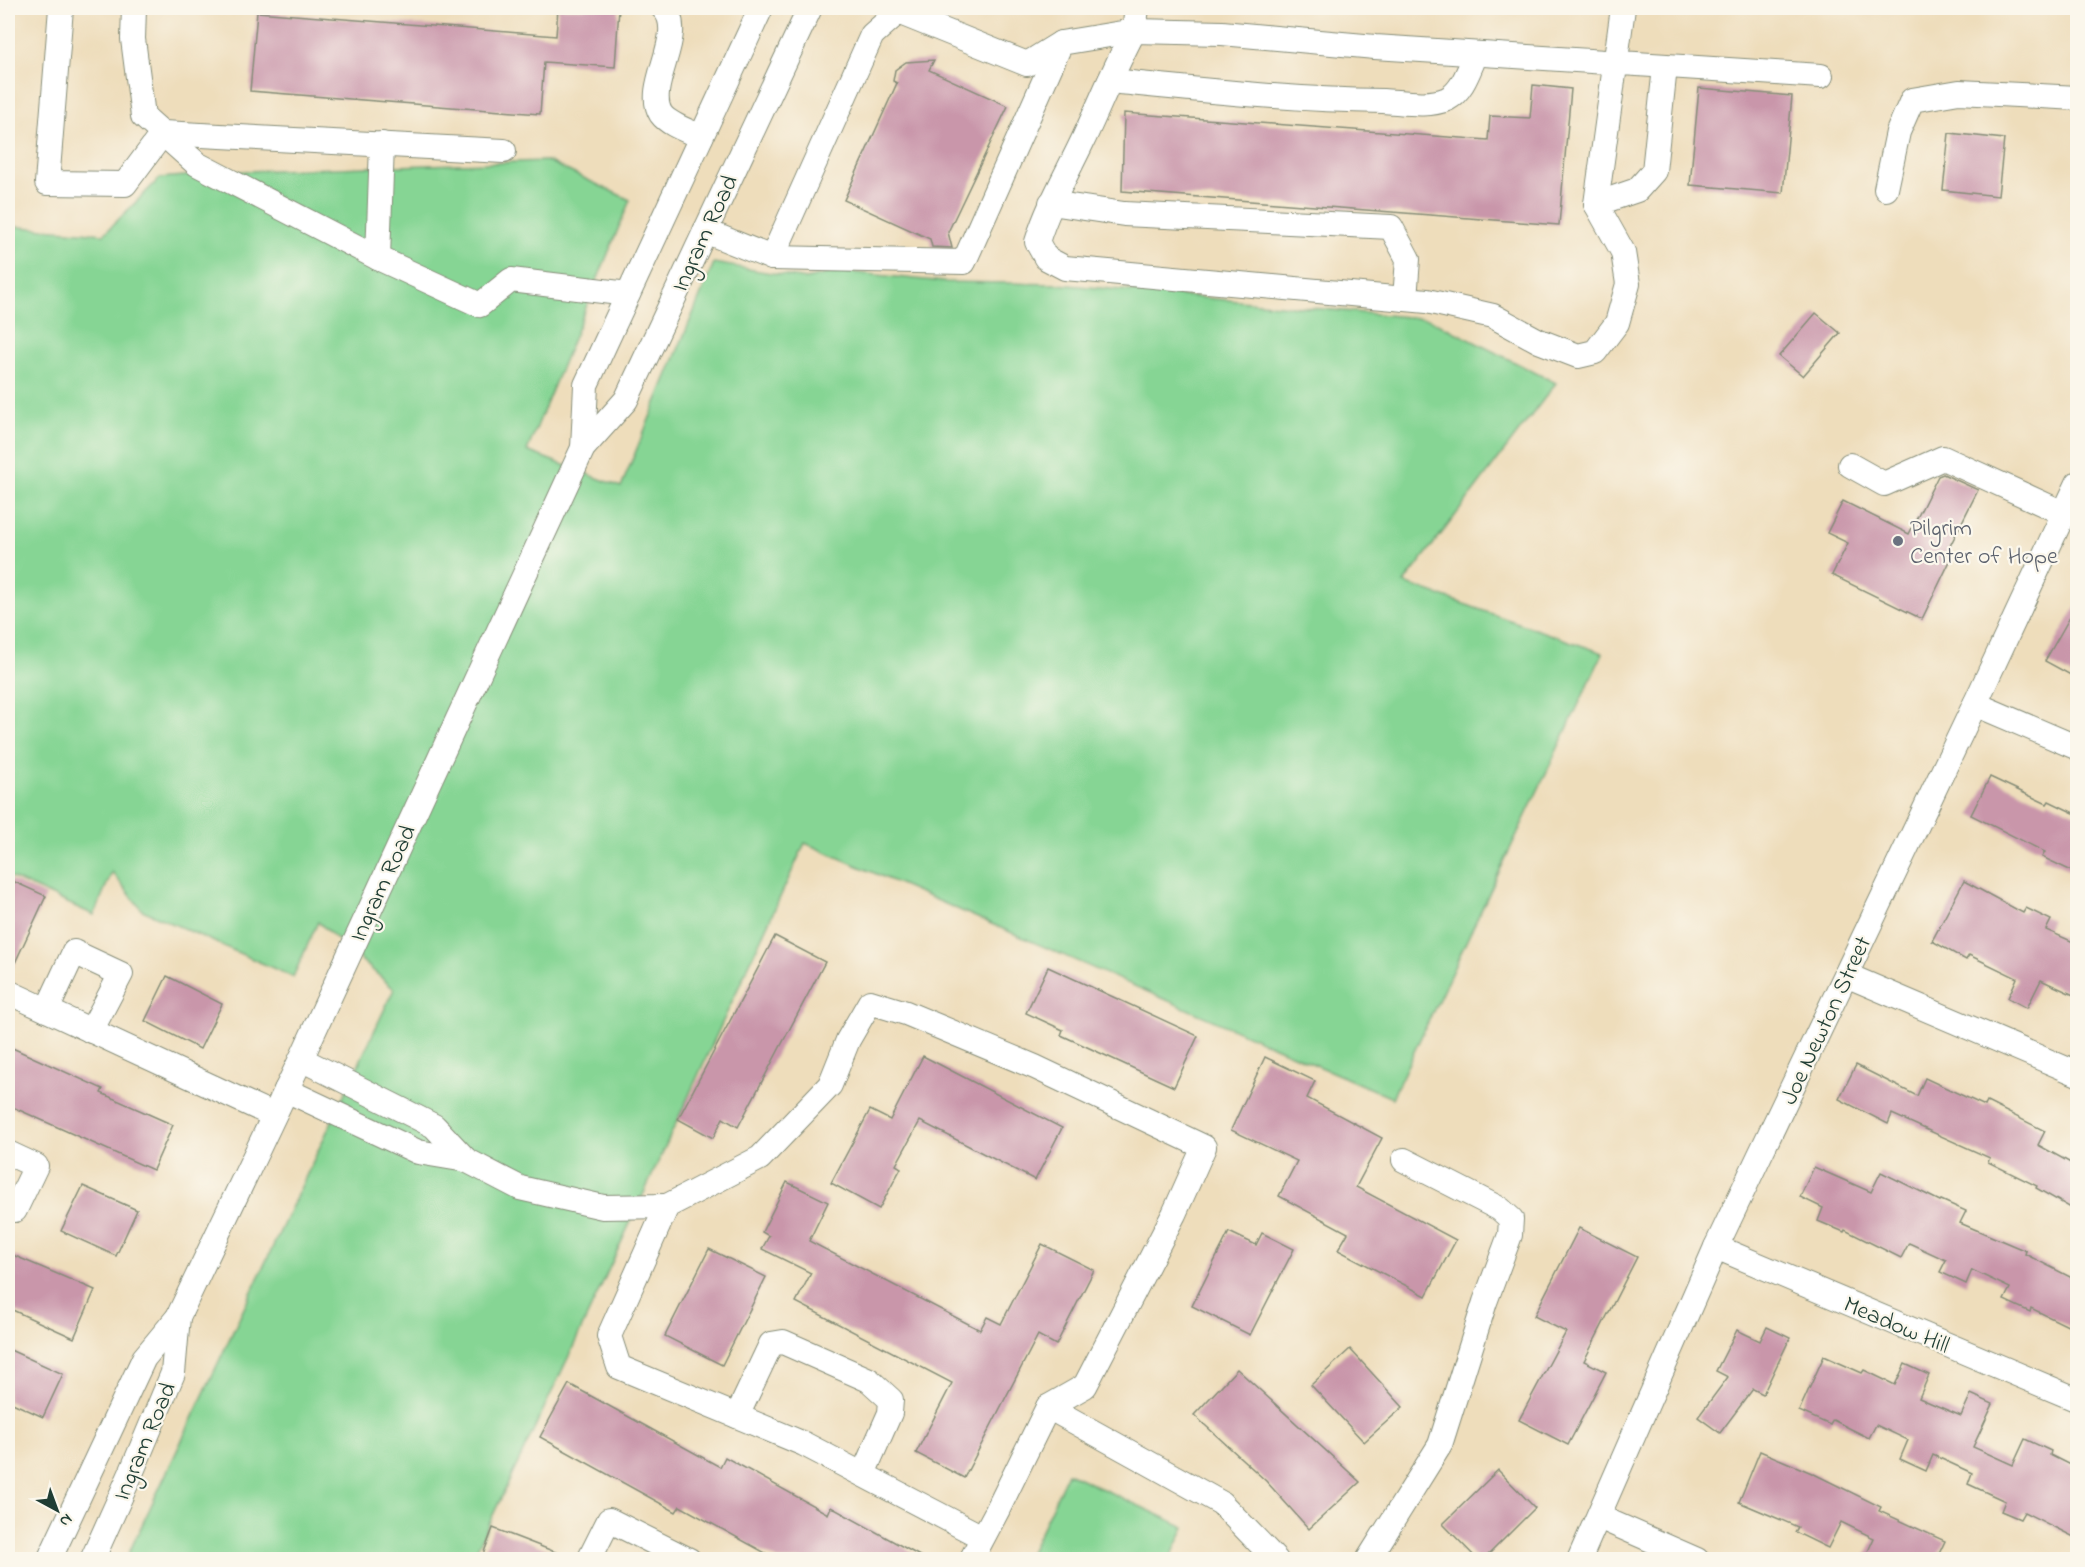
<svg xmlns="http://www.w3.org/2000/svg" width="2085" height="1567" viewBox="0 0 2085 1567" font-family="'Indie Flower',sans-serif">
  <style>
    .green { fill: #86d594; stroke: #528964; stroke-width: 1.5 }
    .building { fill: #c996aa }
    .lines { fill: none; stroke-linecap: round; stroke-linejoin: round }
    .minor-casing { stroke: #868d78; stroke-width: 26 }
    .minor { stroke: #fff; stroke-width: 24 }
    .worship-dot { fill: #6b7280; stroke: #fbf7ec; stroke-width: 2 }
    .labels { text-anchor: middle; stroke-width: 4.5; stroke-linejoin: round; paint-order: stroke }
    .street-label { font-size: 24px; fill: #1f3d34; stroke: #fbf7ec }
    .worship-label { font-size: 24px; fill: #5b616d; stroke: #fbf7ec; text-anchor: start }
  </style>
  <rect width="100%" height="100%" fill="#fbf7ec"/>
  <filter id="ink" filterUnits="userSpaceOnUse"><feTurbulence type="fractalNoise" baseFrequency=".0167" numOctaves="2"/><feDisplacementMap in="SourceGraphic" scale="12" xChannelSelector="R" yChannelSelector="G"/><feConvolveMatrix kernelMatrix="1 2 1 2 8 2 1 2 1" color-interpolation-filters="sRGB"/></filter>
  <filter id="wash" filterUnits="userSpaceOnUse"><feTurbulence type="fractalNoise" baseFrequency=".008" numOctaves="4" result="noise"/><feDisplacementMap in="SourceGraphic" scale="24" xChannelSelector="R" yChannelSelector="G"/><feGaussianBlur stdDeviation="1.35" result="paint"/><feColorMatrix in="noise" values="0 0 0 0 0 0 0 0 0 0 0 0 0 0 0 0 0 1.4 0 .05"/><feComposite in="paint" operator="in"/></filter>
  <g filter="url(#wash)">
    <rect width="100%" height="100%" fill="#edb"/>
    <g class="green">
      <polygon points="547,161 630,200 527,451 621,487 714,263 806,279 839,271 944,282 1057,284 1429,319 1556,383 1404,583 1603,653 1392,1098 805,843 568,1358 472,1559 126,1559 394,989 318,922 293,977 142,910 112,872 94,915 8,876 8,226 104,234 160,178 247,171"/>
      <polygon points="1068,1473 1185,1527 1170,1559 1027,1559"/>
    </g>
    <g id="blocks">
      <g class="building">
        <polygon points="558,8 619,8 615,67 544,62 540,114 250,91 257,12 556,36"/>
        <polygon points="934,60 929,70 1008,106 948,232 952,248 932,247 930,239 844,200 897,83 893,81 895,70 906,62"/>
        <polygon points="1533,85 1571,89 1559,225 1122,191 1124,113 1488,140 1490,116 1530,118"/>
        <polygon points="1699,88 1792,96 1783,193 1690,185"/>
        <polygon points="1949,133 2004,139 1998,196 1943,190"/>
        <polygon points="1816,313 1840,333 1803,376 1779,356"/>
        <polygon points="1943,474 1978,490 1944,558 1950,561 1922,619 1832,575 1848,543 1827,533 1843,501 1909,534 1938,476"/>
        <polygon points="2078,603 2078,679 2045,661"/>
        <polygon points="1990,777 2047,804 2049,801 2078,815 2078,874 2042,857 2045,852 1971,815"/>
        <polygon points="8,879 46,896 8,978"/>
        <polygon points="1964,881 2023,913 2026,908 2051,920 2046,930 2078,944 2078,997 2041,980 2027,1008 2008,998 2017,978 1969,955 1966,960 1932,941"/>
        <polygon points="775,936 825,962 738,1127 723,1118 713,1138 678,1119"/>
        <polygon points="1048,967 1198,1036 1174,1087 1061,1035 1063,1030 1026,1013"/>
        <polygon points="167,976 222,1004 200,1049 145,1021"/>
        <polygon points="8,1046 103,1089 101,1093 173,1125 153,1170 8,1105"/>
        <polygon points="923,1056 1062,1128 1035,1180 920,1121 896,1165 901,1168 879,1209 831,1183 870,1110 890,1120"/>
        <polygon points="1265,1057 1315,1081 1307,1098 1382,1138 1356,1187 1456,1240 1426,1296 1338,1250 1348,1233 1279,1196 1297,1161 1231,1130"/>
        <polygon points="1856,1065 1917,1096 1925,1078 1985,1106 1987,1102 2045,1131 2038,1145 2078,1167 2078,1212 2036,1188 2037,1186 1988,1162 1990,1158 1892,1114 1888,1124 1839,1099"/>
        <polygon points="1814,1167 1871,1192 1881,1172 1940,1201 1941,1200 1966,1211 1960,1223 2026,1251 2025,1254 2078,1281 2078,1331 2031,1308 2030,1312 2004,1300 2010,1288 1972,1270 1966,1284 1940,1272 1946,1260 1909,1243 1901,1258 1845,1230 1844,1232 1818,1221 1823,1208 1800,1197"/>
        <polygon points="787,1182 828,1202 809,1241 980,1330 987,1317 1001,1324 1042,1244 1094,1270 1056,1345 1038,1335 964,1478 916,1453 952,1383 796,1302 811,1273 762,1249 769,1236 762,1232"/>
        <polygon points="83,1186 137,1210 116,1256 61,1231"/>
        <polygon points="1579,1228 1637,1257 1584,1361 1606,1372 1568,1445 1519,1420 1566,1332 1534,1316"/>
        <polygon points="1229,1232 1256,1245 1262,1233 1294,1249 1250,1335 1192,1306"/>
        <polygon points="709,1249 766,1277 722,1365 665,1336"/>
        <polygon points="8,1253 95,1290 74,1338 8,1308"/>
        <polygon points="1767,1327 1790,1338 1763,1394 1753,1389 1720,1433 1698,1417 1728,1377 1716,1371 1737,1330 1760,1341"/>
        <polygon points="8,1349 63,1374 43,1417 8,1401"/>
        <polygon points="1350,1349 1403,1407 1364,1442 1311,1385"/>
        <polygon points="1824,1356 1862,1373 1864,1370 1895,1385 1905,1364 1929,1375 1919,1398 1961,1416 1971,1394 1993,1404 1973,1447 2013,1465 2025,1439 2051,1451 2050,1455 2078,1469 2078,1539 2024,1512 2020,1519 2001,1511 2005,1501 1968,1484 1972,1473 1933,1455 1926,1471 1900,1459 1908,1440 1876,1425 1869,1438 1833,1420 1830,1425 1799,1411"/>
        <polygon points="1237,1369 1360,1482 1309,1529 1266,1481 1194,1415"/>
        <polygon points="569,1384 720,1467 725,1457 828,1514 831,1507 927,1560 778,1560 680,1506 676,1512 540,1437"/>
        <polygon points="1760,1451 1814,1474 1881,1507 1879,1511 1945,1541 1936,1560 1864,1560 1874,1538 1841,1522 1828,1548 1795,1532 1798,1527 1739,1502"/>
        <polygon points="1498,1470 1535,1508 1483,1560 1478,1560 1443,1524"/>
        <polygon points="493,1528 571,1558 571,1560 481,1560"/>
      </g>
    </g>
  </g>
  <g filter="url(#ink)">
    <use href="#blocks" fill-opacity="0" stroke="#868d78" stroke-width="1.5"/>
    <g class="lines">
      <g class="minor-casing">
        <g id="minor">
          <polyline points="61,8 47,183 125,184 163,133 504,151"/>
          <polyline points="134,8 133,39 143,116 197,164 378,258 480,305 511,280 628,294"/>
          <path d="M 663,8 C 689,32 643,86 661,114 C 669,125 689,131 701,137"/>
          <path d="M 1623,8 L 1596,204 L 1623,252 L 1628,284 L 1617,323 L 1595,352 L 1578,356 L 1539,341 L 1493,316 L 1427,301 L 1065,268 L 1046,258 L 1037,242 C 1048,206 1067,174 1083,140 C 1100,104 1115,66 1134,31 L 1222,33 L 1375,47 L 1821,76"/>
          <path d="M 1110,81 C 1201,90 1292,100 1383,101 C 1403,102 1428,107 1447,99 C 1463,91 1469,69 1476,54"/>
          <polyline points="1886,189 1898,132 1912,100 1959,92 2078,98"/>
          <polyline points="1051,203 1124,214 1391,227 1408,259 1405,299"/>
          <polyline points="1596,204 1637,190 1654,171 1665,67"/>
          <polyline points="705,231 772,258 964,262 1061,43 1134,31 1137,8"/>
          <polyline points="378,258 382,144"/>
          <polyline points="772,258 872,35 898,12 1027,64 1061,43"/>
          <polyline points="583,448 586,385 761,8"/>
          <polyline points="1850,465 1884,484 1943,458 2063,513"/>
          <polyline points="1975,704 2078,748"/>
          <polyline points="1846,975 2078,1074"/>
          <polyline points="8,992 273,1115"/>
          <polyline points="47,1010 74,952 121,974 91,1031"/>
          <polyline points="301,1059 434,1126 466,1160 520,1188 603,1207 667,1206"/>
          <polyline points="286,1090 418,1152 466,1160"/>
          <polyline points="8,1153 36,1166 15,1210 8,1207"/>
          <polyline points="1716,1247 2078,1400"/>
          <polyline points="737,1416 771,1344 783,1342 869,1380 891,1400 890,1413 863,1474"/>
          <polyline points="1599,1517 1697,1560"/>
          <polyline points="982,1537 804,1444 619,1367 609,1336 667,1206 760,1158 830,1085 848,1040 870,1002 906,1013 1035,1067 1204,1147 1174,1214 1085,1386 1048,1407"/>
          <polyline points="49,1560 144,1358 178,1317 301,1059 583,448 626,400 810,8"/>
          <polyline points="92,1560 132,1471 173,1373 178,1317"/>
          <polyline points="589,1560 609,1520 689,1560"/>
          <polyline points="971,1560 997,1511 1048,1407 1221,1503 1276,1560"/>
          <polyline points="1368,1560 1440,1445 1485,1302 1510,1235 1511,1219 1500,1209 1404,1160"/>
          <polyline points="1579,1560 1716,1247 1975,704 2078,483"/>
        </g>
      </g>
      <use href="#minor" class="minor"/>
    </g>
  </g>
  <circle class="worship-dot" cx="1898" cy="541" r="6"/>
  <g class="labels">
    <g class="street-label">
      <text transform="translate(704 233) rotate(-65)" y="8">Ingram Road</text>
      <text transform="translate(382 883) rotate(-65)" y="8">Ingram Road</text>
      <text transform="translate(1825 1020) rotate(-65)" y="8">Joe Newton Street</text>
      <text transform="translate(1897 1324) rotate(23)" y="8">Meadow Hill</text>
      <text transform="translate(144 1441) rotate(-67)" y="8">Ingram Road</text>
    </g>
    <g class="worship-label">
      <text x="1910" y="535">Pilgrim<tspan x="1910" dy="28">Center of Hope</tspan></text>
    </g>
  </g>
  <rect width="2085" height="1567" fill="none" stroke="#fbf7ec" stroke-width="30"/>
  <g transform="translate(57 1510) rotate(139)" stroke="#fbf7ec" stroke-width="4.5" paint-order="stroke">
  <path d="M0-4.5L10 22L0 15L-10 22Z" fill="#1f3d34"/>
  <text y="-9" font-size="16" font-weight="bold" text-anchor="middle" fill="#1f3d34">N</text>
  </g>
</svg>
